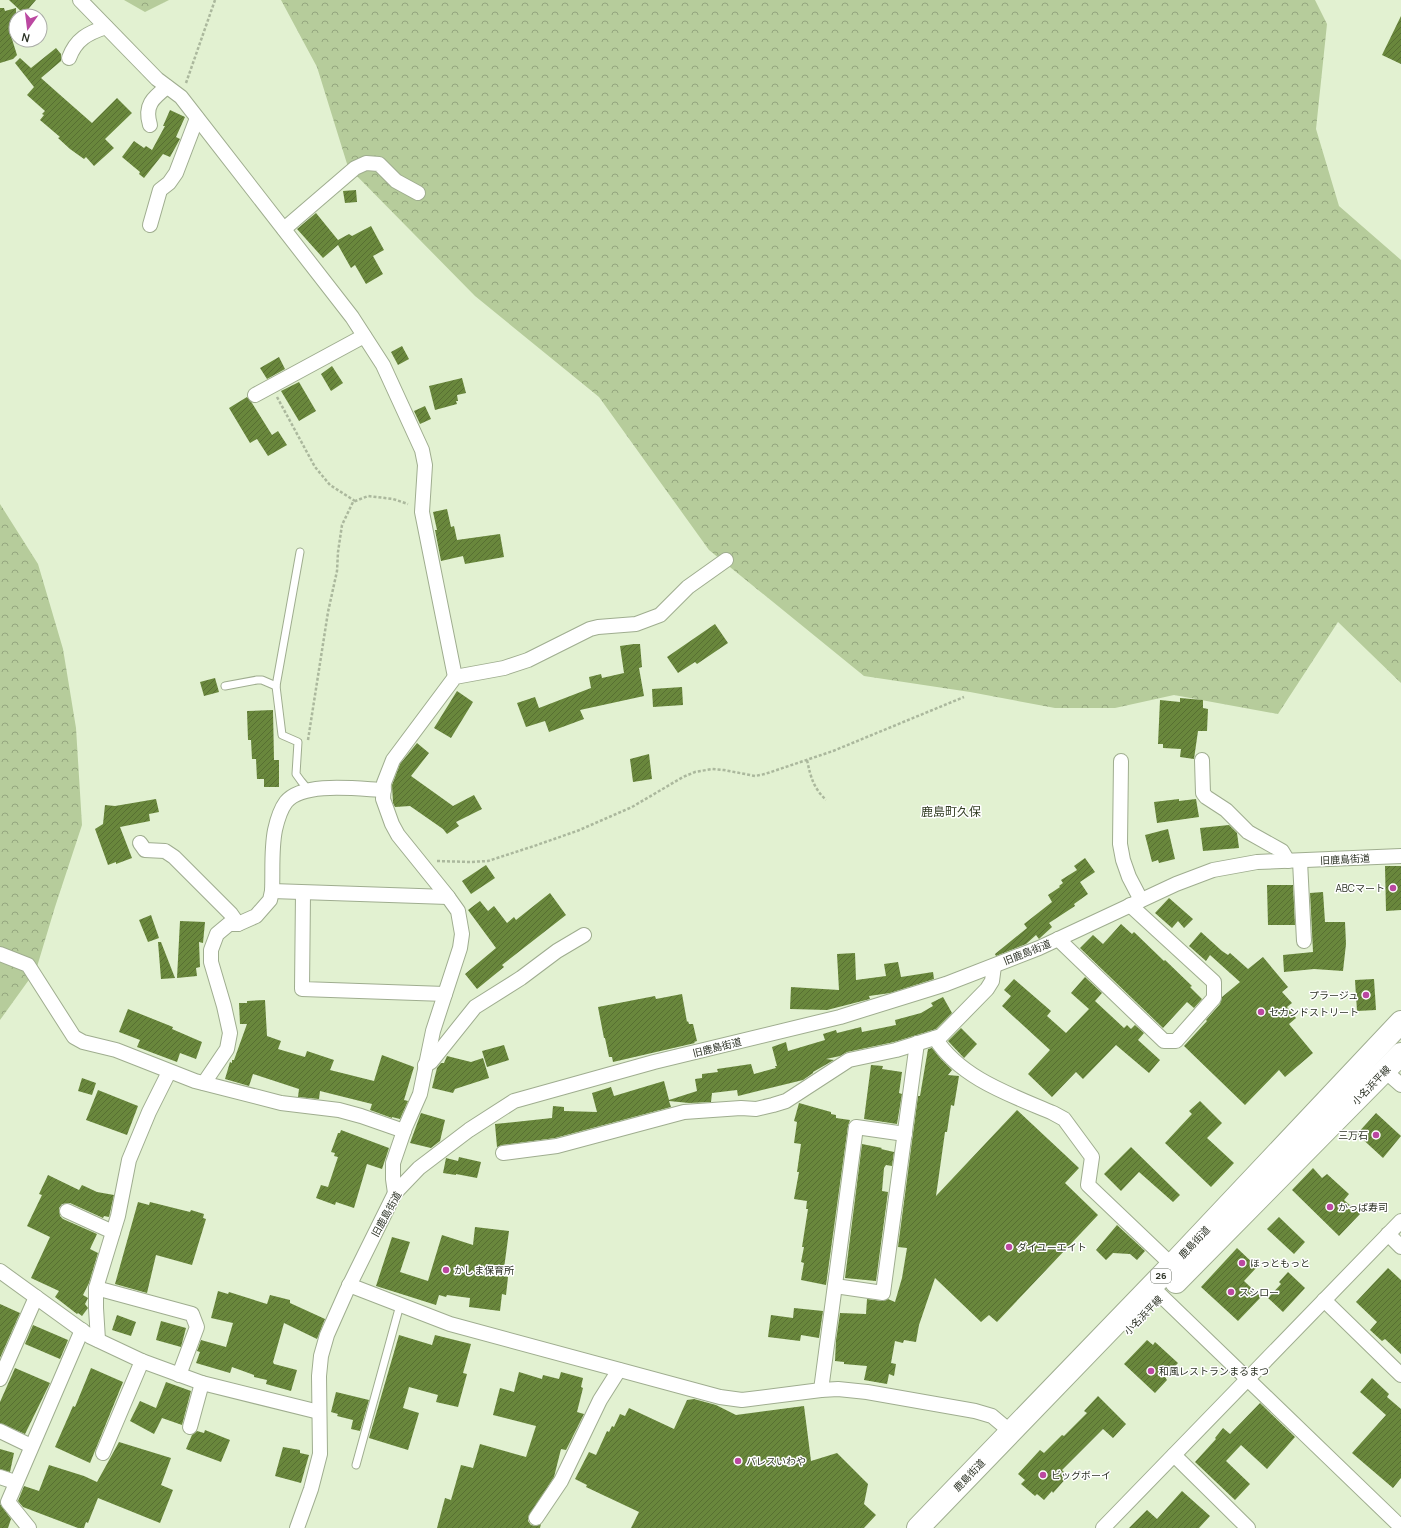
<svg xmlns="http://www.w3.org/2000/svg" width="1401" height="1528" viewBox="0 0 1401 1528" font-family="Manrope,'Noto Sans JP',sans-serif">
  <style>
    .forest { fill: url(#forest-crowns) }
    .building { fill: url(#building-hatch) }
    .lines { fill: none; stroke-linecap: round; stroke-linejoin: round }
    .lane-casing { stroke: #9fad8f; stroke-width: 9 }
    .street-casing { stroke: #9fad8f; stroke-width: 16 }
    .primary-casing { stroke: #9fad8f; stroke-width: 24 }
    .path { stroke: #abb89d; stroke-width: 2.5; stroke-dasharray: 3 2; stroke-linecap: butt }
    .lane { stroke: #fff; stroke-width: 7 }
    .street { stroke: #fff; stroke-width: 14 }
    .primary { stroke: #fff; stroke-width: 22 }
    .poi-dot { fill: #bb48a1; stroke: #fff; stroke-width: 1.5 }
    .labels { text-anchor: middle; stroke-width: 3; stroke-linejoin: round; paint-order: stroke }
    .shield { fill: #fff; stroke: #6b7066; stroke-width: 1 }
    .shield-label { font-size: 9px; font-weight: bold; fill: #2c3225 }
    .street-label { font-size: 10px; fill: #2c3225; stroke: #fff }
    .poi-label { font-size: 10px; fill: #2c3225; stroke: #fff; text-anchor: start }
    .quarter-label { font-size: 12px; fill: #333e24; stroke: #fff }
  </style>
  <defs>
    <pattern id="forest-crowns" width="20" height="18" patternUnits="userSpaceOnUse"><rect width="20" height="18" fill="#b6cc9b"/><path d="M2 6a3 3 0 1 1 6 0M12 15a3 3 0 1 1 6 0" fill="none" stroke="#94a67e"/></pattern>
    <pattern id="building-hatch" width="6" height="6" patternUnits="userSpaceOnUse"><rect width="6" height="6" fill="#69873c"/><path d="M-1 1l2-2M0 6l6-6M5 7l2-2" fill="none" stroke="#576f32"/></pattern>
  </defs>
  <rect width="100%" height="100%" fill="#e2f1d1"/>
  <g class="forest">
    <polygon points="124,0 169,0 145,12"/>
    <polygon points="281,0 1315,0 1327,24 1316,129 1339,206 1401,260 1401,683 1338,622 1278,714 1174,695 1115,708 1055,708 970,692 864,676 709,550 599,397 475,296 348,167 317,67"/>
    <polygon points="0,504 38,564 63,649 76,728 82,825 55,907 36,970 0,1020"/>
  </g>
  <g class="building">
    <polygon points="9,0 36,0 24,14"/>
    <polygon points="0,8 4,8 5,11 16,8 16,35 11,36 17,55 13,59 0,63"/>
    <polygon points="1401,16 1401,64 1382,55"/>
    <polygon points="56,48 61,54 61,61 41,78 59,94 92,123 117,98 132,113 105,139 114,148 94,166 86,157 84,159 70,149 58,138 60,137 40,120 44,115 42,114 45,111 27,95 34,87 15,63 20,58 31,68"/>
    <polygon points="170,110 185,117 176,137 180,139 170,157 163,154 144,178 139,174 140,172 122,157 134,141 144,148 146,146 152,150 165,126 163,126"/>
    <polygon points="356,190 357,202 345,203 343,191"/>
    <polygon points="316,213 338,240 349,234 352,236 371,226 384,250 373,256 383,274 366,284 355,265 351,268 338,245 323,258 297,229"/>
    <polygon points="402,346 409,359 398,365 391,352"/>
    <polygon points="279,357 285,369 267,379 260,368"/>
    <polygon points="332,366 343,383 331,391 321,374"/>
    <polygon points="462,378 466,393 457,395 458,401 456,401 457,404 435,410 429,386"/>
    <polygon points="299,382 316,411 299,421 281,391"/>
    <polygon points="247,397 252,403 272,435 278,431 287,445 268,456 257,439 250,443 229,408"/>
    <polygon points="425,406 431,419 420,424 414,411"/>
    <polygon points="447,509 451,527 454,526 457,540 500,534 504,557 465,564 463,556 441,561 435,530 437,530 433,512"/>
    <polygon points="715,624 728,643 697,664 695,662 678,673 667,657"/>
    <polygon points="634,644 640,644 642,667 639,668 644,696 580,710 584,719 549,732 545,721 526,727 517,703 535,697 539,708 591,688 589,677 601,674 602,678 624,673 620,646"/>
    <polygon points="215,678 219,692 204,696 200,682"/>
    <polygon points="682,687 683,705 653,707 652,689"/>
    <polygon points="457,691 473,702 451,738 434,728"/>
    <polygon points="1180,698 1203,700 1203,708 1208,709 1207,731 1198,731 1194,759 1180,757 1181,749 1163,748 1163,744 1158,744 1160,700 1180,702"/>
    <polygon points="273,710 274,760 279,760 279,787 264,787 264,779 257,779 256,759 252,759 251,740 248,740 247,711"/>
    <polygon points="417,743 429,753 411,776 453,806 474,795 482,809 456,822 459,826 447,834 443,829 410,806 395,807 393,803 392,785 400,764"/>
    <polygon points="649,754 652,779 633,782 630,759"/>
    <polygon points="156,799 159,812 149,814 150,821 120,827 132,858 116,864 116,862 108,865 95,829 103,824 105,805 115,806"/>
    <polygon points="1179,799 1179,801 1196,799 1199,817 1157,823 1154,802"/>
    <polygon points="1229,825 1237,833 1239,848 1203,851 1200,828"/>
    <polygon points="1168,829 1175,859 1159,863 1158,860 1152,862 1145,835"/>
    <polygon points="1085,858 1095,872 1080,882 1088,894 1074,904 1075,906 1049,923 1052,927 1040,938 1039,939 1036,935 1026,944 996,956 995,954 1027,928 1024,924 1052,902 1048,895 1060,887 1059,886 1063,883 1061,880 1077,870 1074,866"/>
    <polygon points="486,865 495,878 471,894 462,881"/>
    <polygon points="1385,866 1401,866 1401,910 1386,911"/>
    <polygon points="1267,885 1293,885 1295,925 1268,925"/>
    <polygon points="1323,892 1325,922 1345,922 1346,944 1343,971 1314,969 1284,972 1283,955 1313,952 1310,893"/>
    <polygon points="550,893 566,915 502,965 504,967 477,989 465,974 496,948 468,910 480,901 488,911 494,906 507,923 514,917 516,920"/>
    <polygon points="1169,898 1193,919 1184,928 1178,921 1172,928 1155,913"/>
    <polygon points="151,915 159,938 148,942 139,920"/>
    <polygon points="180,921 205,922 203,943 199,942 200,967 196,968 197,976 177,978"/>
    <polygon points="1121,924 1132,934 1134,932 1164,961 1165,960 1192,986 1190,987 1202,999 1194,1008 1187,1002 1163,1028 1080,948 1093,935 1103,944"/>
    <polygon points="1201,932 1222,951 1228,955 1230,953 1248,969 1263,957 1288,987 1282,992 1292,1003 1287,1007 1296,1018 1289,1024 1313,1053 1285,1077 1279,1070 1245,1105 1184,1046 1207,1021 1206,1020 1220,1004 1222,997 1240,982 1210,955 1206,961 1189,946"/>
    <polygon points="158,942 161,942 175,978 161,979"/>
    <polygon points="855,953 856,980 886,976 884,964 898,962 901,977 933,972 934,979 890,993 869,996 870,999 827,1010 790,1009 791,987 839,990 837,954"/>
    <polygon points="1085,977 1102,993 1095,1001 1124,1028 1127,1025 1131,1029 1135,1025 1144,1033 1138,1040 1160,1060 1149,1073 1116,1045 1083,1079 1076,1072 1052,1097 1028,1074 1050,1050 1002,1006 1011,996 1004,990 1014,979 1051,1011 1047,1016 1066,1033 1089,1009 1071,993"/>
    <polygon points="1374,979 1376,1010 1357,1011 1355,980"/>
    <polygon points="682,994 687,1022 688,1021 689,1024 693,1024 697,1041 694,1042 695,1043 613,1062 612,1057 609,1057 605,1038 604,1038 598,1007 655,996 656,999"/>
    <polygon points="943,997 952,1013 936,1029 894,1042 847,1052 840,1056 826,1059 834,1060 813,1072 813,1073 803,1080 738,1096 737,1090 712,1093 711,1102 689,1103 669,1101 671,1107 555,1138 502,1145 497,1147 495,1124 552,1118 553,1106 564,1107 564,1111 597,1112 592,1093 611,1087 614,1096 664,1081 669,1100 697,1091 695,1079 702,1078 702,1074 718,1072 717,1069 751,1064 754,1074 776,1068 775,1066 777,1066 772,1047 786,1042 788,1051 825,1040 823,1034 836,1030 837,1033 861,1027 862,1032 896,1025 895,1020 921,1013 933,1006 931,1003"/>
    <polygon points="265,1000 267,1036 281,1041 278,1049 305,1057 307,1051 334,1060 330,1070 374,1081 382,1055 414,1067 404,1100 408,1101 400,1119 392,1117 392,1118 370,1110 372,1104 320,1091 319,1099 298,1097 299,1089 253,1074 249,1086 225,1079 230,1062 232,1063 232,1060 234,1060 247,1024 240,1024 239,1003 247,1003 247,1001"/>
    <polygon points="128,1009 173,1027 172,1029 202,1042 196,1059 180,1053 177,1062 137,1047 140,1040 119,1032"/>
    <polygon points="961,1028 977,1044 964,1058 948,1041"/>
    <polygon points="504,1045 509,1060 487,1067 482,1051"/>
    <polygon points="932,1048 940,1058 952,1070 948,1075 959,1076 954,1106 951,1105 947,1132 945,1132 936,1196 1017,1110 1079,1168 1065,1183 1098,1215 997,1322 989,1315 981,1322 935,1278 919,1325 916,1342 904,1340 903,1343 895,1341 891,1363 896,1364 894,1376 889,1374 887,1384 864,1380 867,1366 844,1364 844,1362 835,1361 836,1340 840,1313 866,1314 867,1299 882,1301 888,1299 895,1302 902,1278 907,1248 898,1247 918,1096 920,1096 928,1049"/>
    <polygon points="447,1056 471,1062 483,1058 489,1078 455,1089 453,1093 432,1088 437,1068 441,1063 444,1063"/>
    <polygon points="871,1065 883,1066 882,1069 902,1072 899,1093 902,1094 897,1124 864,1119"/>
    <polygon points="82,1078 96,1083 92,1095 78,1091"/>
    <polygon points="98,1090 138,1106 127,1135 86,1120"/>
    <polygon points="1200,1101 1222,1123 1207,1138 1234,1163 1211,1187 1165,1143 1192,1114 1189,1111"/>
    <polygon points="799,1103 831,1112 831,1114 836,1115 836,1118 850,1120 848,1126 826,1285 801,1280 804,1263 801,1262 804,1247 802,1247 808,1209 806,1209 807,1201 794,1199 799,1172 797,1172 801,1144 794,1143 797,1122 794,1121"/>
    <polygon points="421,1113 445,1120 440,1141 431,1148 410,1143"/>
    <polygon points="1376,1113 1401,1136 1383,1158 1357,1134"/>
    <polygon points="341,1130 389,1148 382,1169 367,1164 354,1208 336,1202 335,1205 316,1198 321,1185 328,1187 338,1157 334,1156 335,1153 331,1152 338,1133 340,1133"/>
    <polygon points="862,1144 882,1148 881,1149 894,1152 892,1166 886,1165 884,1168 882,1191 888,1192 876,1281 845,1278"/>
    <polygon points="1131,1147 1180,1195 1173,1202 1139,1172 1121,1191 1104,1174"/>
    <polygon points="459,1157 481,1162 477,1178 456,1174 456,1175 443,1173 446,1158 458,1161"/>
    <polygon points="1313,1168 1322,1178 1327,1174 1349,1194 1344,1200 1360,1214 1339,1236 1292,1190"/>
    <polygon points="48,1175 79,1190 82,1185 97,1192 114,1195 109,1217 104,1216 103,1218 70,1203 62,1204 59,1208 60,1216 63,1219 97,1234 90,1249 98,1253 89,1283 83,1295 88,1298 85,1304 88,1308 82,1316 78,1313 77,1314 55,1297 59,1291 31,1278 50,1237 27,1226 42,1195 39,1194"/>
    <polygon points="138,1202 149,1205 150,1202 190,1212 191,1210 204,1214 203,1218 206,1219 192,1265 156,1255 147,1293 115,1284"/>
    <polygon points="1279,1217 1305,1242 1294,1254 1267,1229"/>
    <polygon points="1117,1225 1145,1251 1137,1260 1130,1254 1113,1253 1106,1260 1096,1250"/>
    <polygon points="475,1227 509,1231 503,1276 508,1277 506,1295 502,1294 500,1311 469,1307 470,1298 447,1295 446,1297 439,1295 436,1305 376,1286 392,1237 410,1242 400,1272 428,1281 442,1235 473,1245"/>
    <polygon points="1237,1248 1257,1267 1244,1281 1261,1297 1238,1321 1201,1287"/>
    <polygon points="1388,1268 1401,1280 1401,1354 1385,1339 1382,1341 1370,1330 1377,1322 1356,1302"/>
    <polygon points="1288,1272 1305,1288 1283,1312 1268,1298 1281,1284 1279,1282"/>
    <polygon points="218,1291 228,1294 229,1292 267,1304 270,1295 290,1300 290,1303 325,1319 317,1339 284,1323 273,1362 274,1364 297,1370 291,1391 266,1384 267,1380 254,1377 254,1375 232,1367 230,1373 196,1363 200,1352 197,1351 201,1340 226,1347 233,1323 211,1318"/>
    <polygon points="0,1304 20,1313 0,1358"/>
    <polygon points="794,1308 823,1311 819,1338 801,1335 800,1341 768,1337 771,1315 793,1318"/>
    <polygon points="117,1315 136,1322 131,1336 112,1330"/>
    <polygon points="161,1321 186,1328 181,1347 156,1340"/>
    <polygon points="33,1325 68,1340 60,1359 25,1344"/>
    <polygon points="399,1335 432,1345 435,1335 471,1344 463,1373 467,1374 458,1407 436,1402 438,1395 409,1387 403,1408 419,1413 408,1450 369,1438"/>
    <polygon points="1147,1340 1153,1345 1155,1342 1178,1363 1165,1377 1167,1380 1155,1393 1124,1364"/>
    <polygon points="15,1368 50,1383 25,1434 0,1423 0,1402"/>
    <polygon points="91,1368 123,1382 90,1463 55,1447 73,1406 75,1407"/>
    <polygon points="519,1372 542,1379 543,1375 559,1379 561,1372 583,1378 581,1387 583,1388 577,1412 584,1414 566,1450 561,1449 554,1477 528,1517 528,1521 531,1525 536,1526 541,1524 540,1528 437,1528 445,1498 451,1500 461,1465 473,1468 480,1444 526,1457 536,1426 493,1415 500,1388 514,1392"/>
    <polygon points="1372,1378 1389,1394 1387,1397 1401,1409 1401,1478 1393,1488 1352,1453 1386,1415 1360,1392"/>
    <polygon points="166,1382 191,1391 182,1425 162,1418 154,1434 130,1421 140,1401 156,1408"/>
    <polygon points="336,1392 369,1400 360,1431 351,1429 353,1420 337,1416 338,1414 331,1412"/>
    <polygon points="1098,1396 1126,1424 1113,1438 1103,1429 1062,1470 1068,1476 1053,1493 1052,1491 1044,1500 1037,1494 1035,1496 1021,1484 1025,1480 1018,1474 1040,1450 1044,1453 1062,1435 1064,1436 1087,1413 1084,1411"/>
    <polygon points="694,1399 716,1405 736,1415 804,1406 811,1461 837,1453 868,1484 864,1504 876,1515 864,1528 631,1528 639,1512 586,1487 587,1485 575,1479 589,1452 596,1455 607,1431 609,1432 612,1426 614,1427 620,1414 625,1416 629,1408 674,1429 687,1400"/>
    <polygon points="1260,1403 1295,1437 1267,1469 1241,1445 1226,1461 1250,1484 1235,1500 1195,1462 1216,1439 1215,1438 1223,1428 1230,1434"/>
    <polygon points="205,1430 230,1440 221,1462 186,1449 192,1435 197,1431 204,1433"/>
    <polygon points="119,1442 171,1458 161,1485 173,1490 160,1523 98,1498 88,1523 86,1522 84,1528 78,1528 23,1507 18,1501 24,1486 39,1491 49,1465 84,1476 97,1482"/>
    <polygon points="283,1447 300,1450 300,1453 309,1455 301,1483 275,1476"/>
    <polygon points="0,1449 14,1453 10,1472 0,1469"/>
    <polygon points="1182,1491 1210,1516 1199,1528 1129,1528 1147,1510 1157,1519"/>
    <polygon points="0,1504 11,1519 8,1528 0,1528"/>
  </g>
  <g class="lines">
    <g class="lane-casing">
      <g id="lane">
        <polyline points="300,552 276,686 282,735 298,742 296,774 301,781 306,787"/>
        <polyline points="225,686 257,680 262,680 276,686"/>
        <polyline points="356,1465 400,1305"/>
      </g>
    </g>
    <g class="street-casing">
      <g id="street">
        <polyline points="80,0 157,79 181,97 352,317 383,365 422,450 425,465 422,512 455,677"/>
        <path d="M 69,58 C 76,39 88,33 106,27"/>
        <path d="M 150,125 C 144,105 153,98 167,87"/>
        <polyline points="150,225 160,190 169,183 176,173 197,118"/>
        <polyline points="284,229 355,168 366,163 379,164 396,181 418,193"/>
        <polyline points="255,395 364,336"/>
        <polyline points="1202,760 1203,793 1206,797 1226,810 1248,832 1282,851 1288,861"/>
        <polyline points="1121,761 1120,844 1123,860 1129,877 1141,900"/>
        <polyline points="140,843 145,850 165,851 174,857 231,914 238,924"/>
        <polyline points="1300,861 1304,941"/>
        <polyline points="272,891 448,897"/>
        <polyline points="303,893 302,989 445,994"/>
        <polyline points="1058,939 1164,1041 1176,1041 1214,998 1214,982 1130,905"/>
        <polyline points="0,954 28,965 74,1037 83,1042 116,1050 195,1081 281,1103 339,1110 361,1116 404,1131"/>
        <path d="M 935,1038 C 960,1078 1011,1095 1053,1113 L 1064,1119 L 1092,1157 L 1088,1185 L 1172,1265"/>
        <polyline points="425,1065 431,1062 475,1007 521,978 557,951 584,935"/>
        <polyline points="1385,1071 1401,1085"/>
        <path d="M 204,1083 L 227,1049 L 230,1033 L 224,1006 L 211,962 L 211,950 L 217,934 L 229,924 L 238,924 L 256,916 L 270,900 L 272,891 C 273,872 271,850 275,830 C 277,821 280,810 286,802 C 303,781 359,789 384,790"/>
        <polyline points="503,1153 557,1146 684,1112 741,1108 756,1109 773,1105 786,1101 849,1060 896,1050 941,1036 987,989 992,981 994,966"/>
        <polyline points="395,1193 393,1179 393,1163 405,1128 420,1094 433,1031 460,948 462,934 458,911 448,897 398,835 392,824 383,799 384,783 393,760 455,677 504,668 528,660 590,629 598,627 636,624 660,615 688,587 726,560"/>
        <polyline points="67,1211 113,1232"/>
        <polyline points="1388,1234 1401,1247"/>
        <polyline points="0,1271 91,1337 142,1361 202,1383 319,1412"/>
        <polyline points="349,1285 450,1324 720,1397 742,1400 821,1390 838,1389 867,1392 975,1411 992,1416 1011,1432"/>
        <polyline points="835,1286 883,1293 917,1043"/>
        <polyline points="1151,1286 1401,1527"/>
        <polyline points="96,1288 192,1314 197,1327 179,1375"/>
        <polyline points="1324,1300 1401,1375"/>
        <polyline points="98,1340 96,1308 96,1288 118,1216 129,1160 149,1112 169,1072"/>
        <polyline points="0,1379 36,1297"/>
        <polyline points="821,1390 856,1127 905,1134"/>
        <polyline points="190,1427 202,1383"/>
        <polyline points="0,1431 31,1446"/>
        <polyline points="103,1453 142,1361"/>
        <polyline points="1174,1455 1248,1528"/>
        <polyline points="0,1477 15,1482"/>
        <polyline points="536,1518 561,1481 600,1400 619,1370"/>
        <polyline points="29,1528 8,1502 82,1330"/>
        <polyline points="297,1528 311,1489 320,1454 319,1376 321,1356 327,1335 347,1290 395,1193 419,1168 469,1130 514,1101 654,1062 840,1017 946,984 1039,948 1176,884 1213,870 1257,862 1401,856"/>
        <polyline points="1103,1528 1401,1221"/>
      </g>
    </g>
    <g class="primary-casing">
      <g id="primary">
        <polyline points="1176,1282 1401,1054"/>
        <polyline points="918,1528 1172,1265 1401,1022"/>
      </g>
    </g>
    <g class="path">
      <polyline points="186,83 215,0"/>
      <polyline points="277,397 315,467 330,485 355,501"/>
      <polyline points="308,740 328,612 337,571 338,552 342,525 353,502 368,496 393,499 408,504"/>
      <path d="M 807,760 C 811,778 813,787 826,800"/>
      <polyline points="437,861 470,862 488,861 534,846 577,831 632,807 683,777 695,772 712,769 724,770 755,776 765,774 833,751 964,697"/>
    </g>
    <use href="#lane" class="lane"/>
    <use href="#street" class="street"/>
    <use href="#primary" class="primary"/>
  </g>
  <g class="poi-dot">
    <circle cx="1393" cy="888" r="4"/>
    <circle cx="1366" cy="995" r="4"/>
    <circle cx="1261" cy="1012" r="4"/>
    <circle cx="1376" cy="1135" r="4"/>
    <circle cx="1330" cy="1207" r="4"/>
    <circle cx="1009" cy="1247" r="4"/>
    <circle cx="1242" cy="1263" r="4"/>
    <circle cx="446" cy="1270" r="4"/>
    <circle cx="1231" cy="1292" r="4"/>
    <circle cx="1151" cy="1371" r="4"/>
    <circle cx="738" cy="1461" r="4"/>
    <circle cx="1043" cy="1475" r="4"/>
  </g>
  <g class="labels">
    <rect class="shield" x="1151" y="1269" width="20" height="14" rx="3"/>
    <g class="shield-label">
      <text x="1161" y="1279">26</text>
    </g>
    <g class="street-label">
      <text transform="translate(1345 859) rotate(-3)" y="4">旧鹿島街道</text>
      <text transform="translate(1027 952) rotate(-22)" y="4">旧鹿島街道</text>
      <text transform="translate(717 1047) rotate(-14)" y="4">旧鹿島街道</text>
      <text transform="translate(1371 1085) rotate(-46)" y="4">小名浜平線</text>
      <text transform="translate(386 1214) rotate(-61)" y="4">旧鹿島街道</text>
      <text transform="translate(1194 1242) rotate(-47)" y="4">鹿島街道</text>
      <text transform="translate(1143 1315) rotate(-46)" y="4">小名浜平線</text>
      <text transform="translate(969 1475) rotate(-46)" y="4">鹿島街道</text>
    </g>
    <g class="poi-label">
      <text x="1385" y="892" text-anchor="end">ABCマート</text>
      <text x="1358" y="999" text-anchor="end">プラージュ</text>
      <text x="1269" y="1016">セカンドストリート</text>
      <text x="1368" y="1139" text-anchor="end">三万石</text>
      <text x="1338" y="1211">かっぱ寿司</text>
      <text x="1017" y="1251">ダイユーエイト</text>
      <text x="1250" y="1267">ほっともっと</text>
      <text x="454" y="1274">かしま保育所</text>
      <text x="1239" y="1296">スシロー</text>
      <text x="1159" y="1375">和風レストランまるまつ</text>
      <text x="746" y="1465">パレスいわや</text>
      <text x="1051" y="1479">ビッグボーイ</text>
    </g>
    <g class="quarter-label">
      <text x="951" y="816">鹿島町久保</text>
    </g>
  </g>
  <g transform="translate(28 28) rotate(194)"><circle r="19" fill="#ffffff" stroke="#abada8"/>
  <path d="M0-3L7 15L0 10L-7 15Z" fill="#bb48a1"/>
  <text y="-6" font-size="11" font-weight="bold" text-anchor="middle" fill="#2c3225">N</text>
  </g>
</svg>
